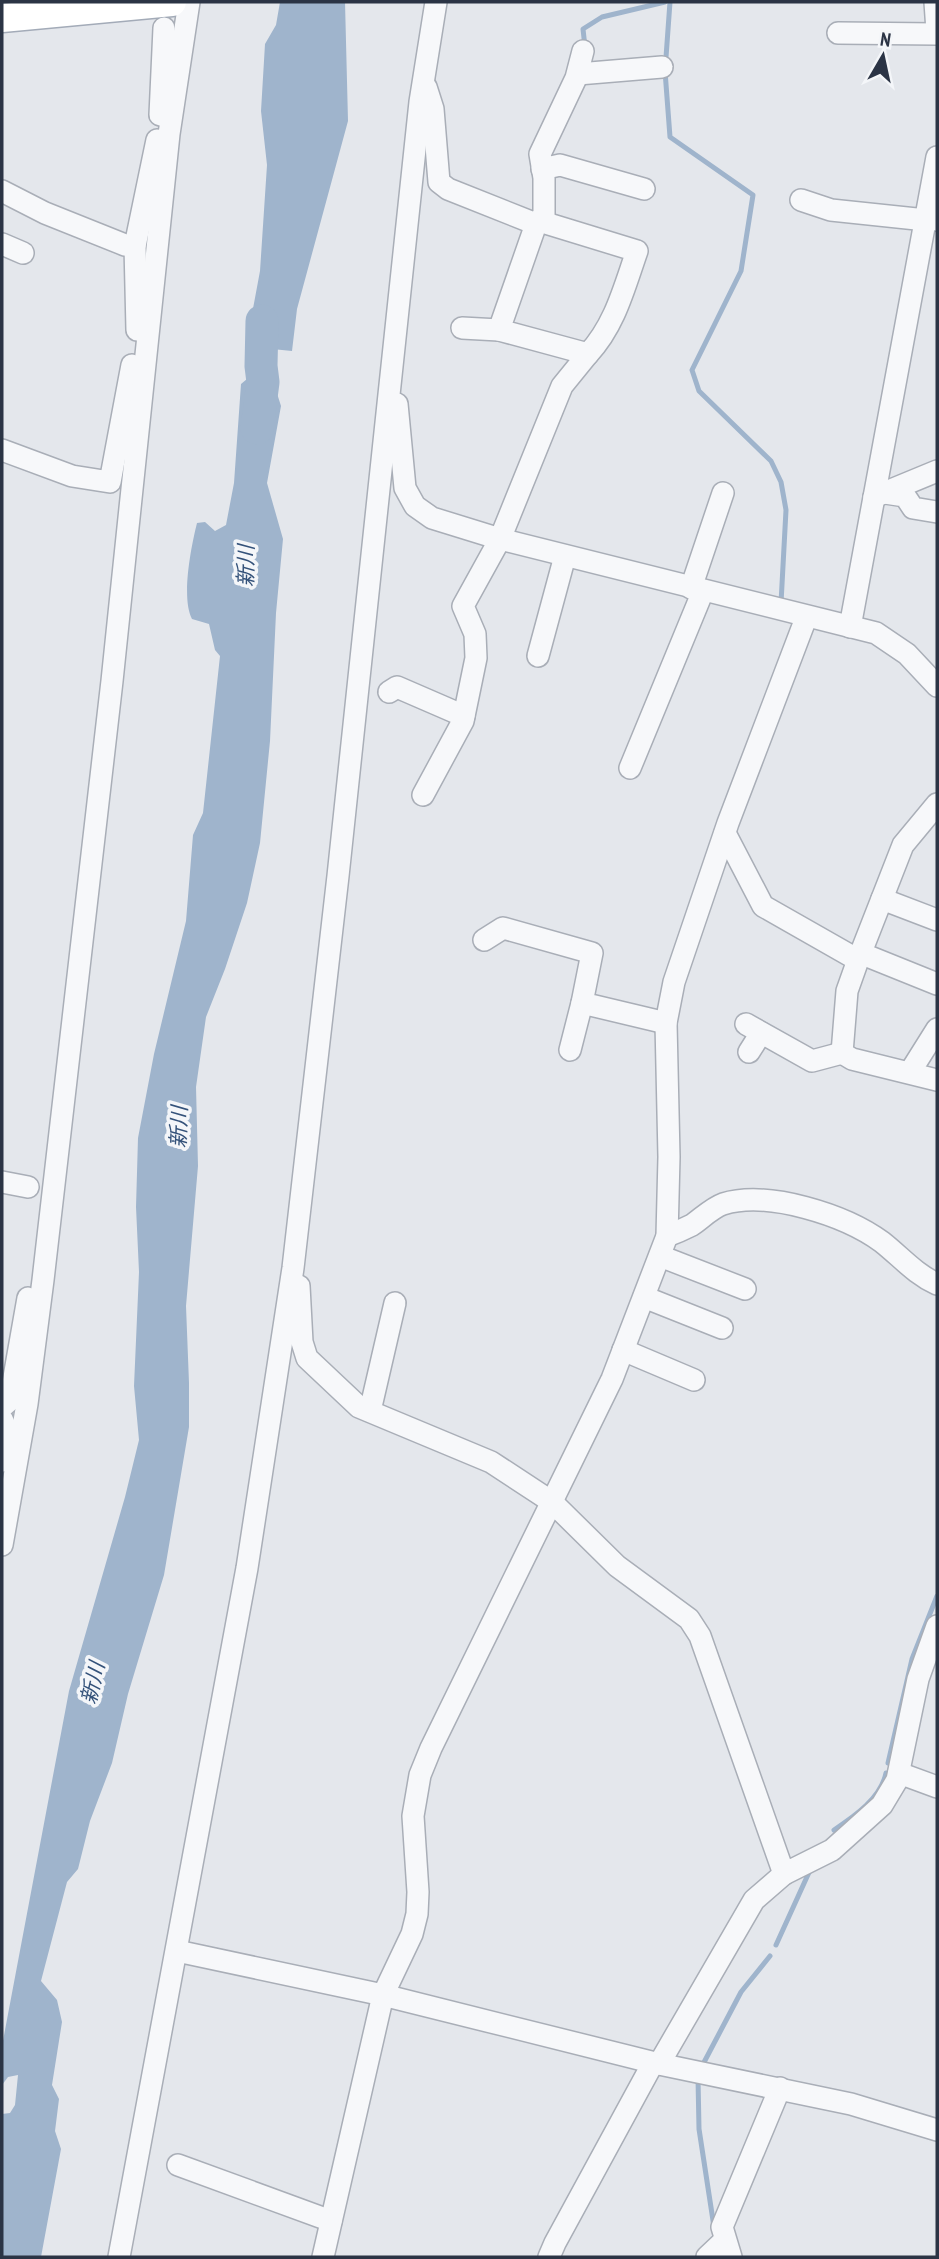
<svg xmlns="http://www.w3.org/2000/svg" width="939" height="2259" viewBox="0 0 939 2259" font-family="'PT Sans Narrow','Noto Sans JP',sans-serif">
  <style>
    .water { fill: #9fb4cc }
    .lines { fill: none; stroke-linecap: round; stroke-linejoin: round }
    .stream { stroke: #9fb4cc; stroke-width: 5 }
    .river { stroke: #9fb4cc; stroke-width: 33 }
    .minor-casing { stroke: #a9aeb7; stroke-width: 24 }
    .major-casing { stroke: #a3abb8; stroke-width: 31 }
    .minor { stroke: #f7f8fa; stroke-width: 21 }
    .major { stroke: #fff; stroke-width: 28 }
    .labels { text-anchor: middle; stroke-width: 7; stroke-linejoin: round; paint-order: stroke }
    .water-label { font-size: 21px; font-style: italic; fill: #34527a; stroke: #f4f6f9 }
  </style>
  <rect width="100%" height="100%" fill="#e4e7ec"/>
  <g class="water">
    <polygon points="280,2 345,2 348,121 297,309 292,351 272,349 269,368 254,365 257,348 246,346 260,271 267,165 261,111 265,44 276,25"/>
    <path d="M 247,379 L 274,384 L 281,406 L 267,483 L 283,539 L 276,613 L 270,741 L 260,843 L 247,903 L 225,969 L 206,1017 L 196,1087 L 198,1166 L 186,1306 L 189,1383 L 189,1427 L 164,1575 L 128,1694 L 112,1763 L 90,1821 L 78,1869 L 67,1882 L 41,1981 L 57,2000 L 62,2022 L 52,2085 L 59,2099 L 55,2131 L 61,2149 L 41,2257 L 2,2257 L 2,2114 L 10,2113 L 15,2105 L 18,2075 L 8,2077 L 2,2085 L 2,2046 L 69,1691 L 125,1497 L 139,1440 L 134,1386 L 139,1272 L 136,1207 L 138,1138 L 154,1054 L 186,921 L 193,835 L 203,813 L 220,656 L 215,650 L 209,624 L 192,619 C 181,598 191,547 197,523 L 205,522 L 215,531 L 226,525 L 234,483 L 241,384 Z"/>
  </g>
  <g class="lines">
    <g class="stream">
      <polyline points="670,2 665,71 670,137 753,195 741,271 692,370 699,391 771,461 781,482 786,510 781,603"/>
      <polyline points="585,47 583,29 602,17 665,2"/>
      <polyline points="888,1763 912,1659 937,1596"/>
      <path d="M 834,1830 C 855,1816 881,1798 886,1773"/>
      <polyline points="776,1945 811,1868"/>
      <polyline points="701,2068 741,1992 770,1956"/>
      <polyline points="698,2078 699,2129 714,2227"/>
    </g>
    <polyline class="river" points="257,428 263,382 261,366 262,321"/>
    <g class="minor-casing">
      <g id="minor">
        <polyline points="935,2 937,31"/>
        <polyline points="838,33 937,34"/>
        <polyline points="578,74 662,67"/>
        <polyline points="426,87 433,109 439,182 448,189 536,224 544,215 544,178 540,154 576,78 583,51"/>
        <polyline points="160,115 164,28"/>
        <polyline points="542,169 560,165 644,189"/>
        <polyline points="2,191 45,213 125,245 135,246"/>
        <polyline points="801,200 831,210 926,220 931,218 937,220"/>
        <path d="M 536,224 L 499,330 L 588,354 C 615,325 624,288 637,251 L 539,221"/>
        <polyline points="2,244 23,253"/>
        <polyline points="462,328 499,330"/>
        <polyline points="137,330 135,246 157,140"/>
        <polyline points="397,404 405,488 415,506 432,518 500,539 876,633 907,654 937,686"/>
        <polyline points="2,450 72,476 110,482 132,365"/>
        <polyline points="885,493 905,496 913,508 937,512"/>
        <polyline points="874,497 937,471"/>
        <polyline points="691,588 723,493"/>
        <polyline points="850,627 937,157"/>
        <polyline points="538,656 565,556"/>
        <polyline points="389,692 397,687 464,716"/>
        <polyline points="630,768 703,591"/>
        <polyline points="423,795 463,721 476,658 475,634 463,606 500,539 562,386 588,354"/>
        <polyline points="725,833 763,906 858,960 847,991 842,1053 852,1059 937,1080"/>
        <polyline points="882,899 937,920"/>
        <polyline points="484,940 503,928 592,953 582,1003 666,1023"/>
        <polyline points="860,953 937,984"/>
        <polyline points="858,960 903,845 937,804"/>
        <polyline points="746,1024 812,1061 842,1053"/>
        <polyline points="570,1050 582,1003"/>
        <polyline points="749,1052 761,1033"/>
        <polyline points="910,1072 937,1029"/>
        <polyline points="2,1182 28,1187"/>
        <path d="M 667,1236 C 675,1233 684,1229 692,1225 C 702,1218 712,1208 723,1204 C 768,1190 845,1215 882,1242 C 901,1257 915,1274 937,1284"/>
        <polyline points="660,1256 745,1289"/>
        <polyline points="299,1286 302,1342 307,1358 359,1407 491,1462 552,1502 617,1566 689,1619 700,1636 784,1874"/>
        <polyline points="644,1297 722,1328"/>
        <polyline points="623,1350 694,1380"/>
        <polyline points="2,1407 10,1400 28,1298"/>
        <polyline points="370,1411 395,1303"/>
        <polyline points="2,1419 8,1433 3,1461"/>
        <polyline points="2,1545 27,1404 43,1280 112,681 169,134 189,2"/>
        <polyline points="899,1773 937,1787"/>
        <polyline points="177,1951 383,1995 659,2064 851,2104 937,2130"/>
        <polyline points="659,2064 754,1900 784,1874 832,1850 882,1805 897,1780 918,1679 937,1626"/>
        <polyline points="178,2165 331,2221"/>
        <polyline points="119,2257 247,1568 293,1268 338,876 420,102 436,2"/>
        <polyline points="323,2257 383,1995 412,1934 417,1914 418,1892 413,1816 420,1775 431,1748 612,1379 667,1236 669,1157 666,1023 674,982 728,823 806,618"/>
        <polyline points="549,2257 555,2243 653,2063"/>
        <polyline points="707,2257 725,2240"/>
        <polyline points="731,2257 722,2227 780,2088"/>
      </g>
    </g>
    <g class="major-casing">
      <polyline id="major" points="2,18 172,2"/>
    </g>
    <use href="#minor" class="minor"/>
    <use href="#major" class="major"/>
  </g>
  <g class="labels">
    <g class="water-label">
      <text transform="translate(246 566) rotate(-89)" y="7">新川</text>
      <text transform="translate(179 1127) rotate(-88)" y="7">新川</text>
      <text transform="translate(93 1683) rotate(-77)" y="7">新川</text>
    </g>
  </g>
  <rect width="939" height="2259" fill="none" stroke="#2b3445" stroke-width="7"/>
  <g transform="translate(883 56) rotate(9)" stroke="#f4f6f9" stroke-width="5" paint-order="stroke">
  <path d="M0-5L12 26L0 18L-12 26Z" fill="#2b3445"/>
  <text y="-10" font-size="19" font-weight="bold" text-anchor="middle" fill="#2b3445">N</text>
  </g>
</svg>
